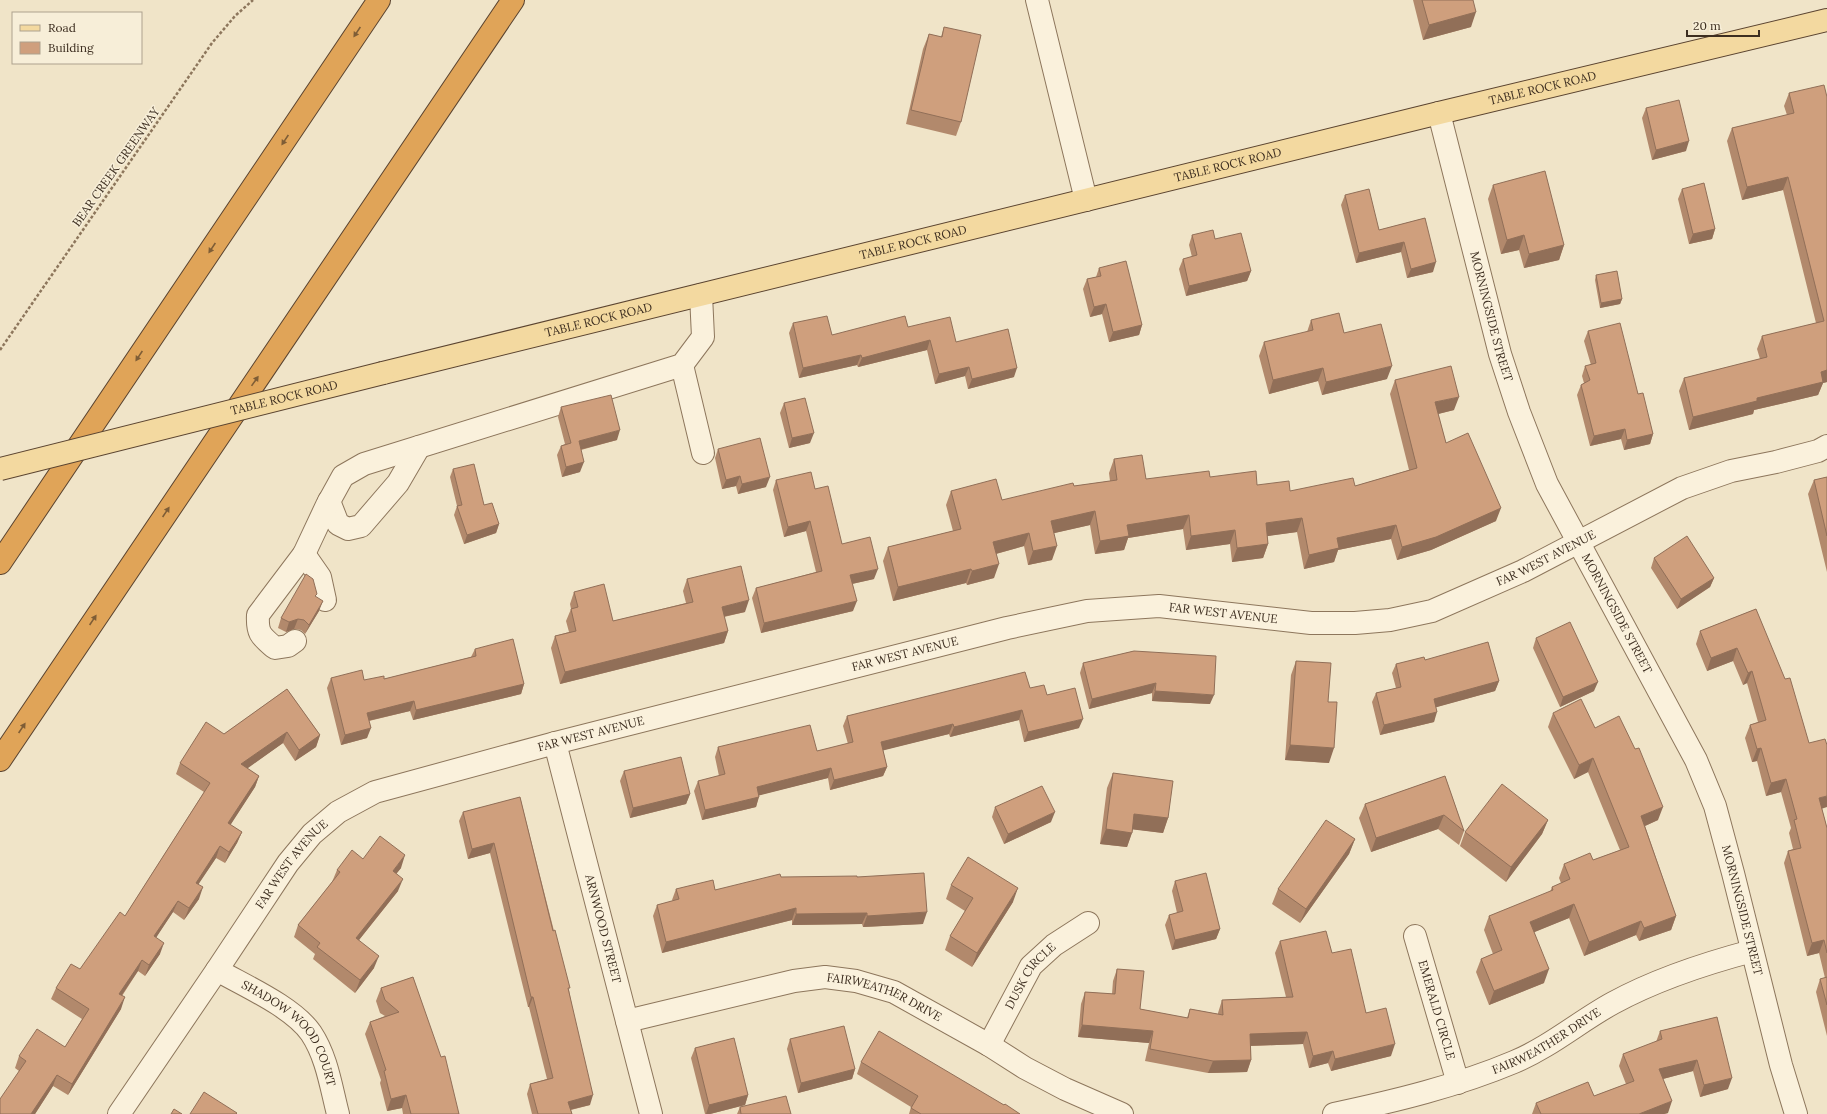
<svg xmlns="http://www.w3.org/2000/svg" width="1827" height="1114" font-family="Lora,serif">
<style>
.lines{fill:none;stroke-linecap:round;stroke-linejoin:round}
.minor-casing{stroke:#8d765c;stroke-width:24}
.major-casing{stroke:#5b4430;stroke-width:24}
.highway-casing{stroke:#5b4430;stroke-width:24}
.path{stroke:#8d765c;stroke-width:2.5;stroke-dasharray:3 2;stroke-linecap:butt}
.minor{stroke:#faf1dc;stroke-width:22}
.major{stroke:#f3d9a0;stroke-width:22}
.highway{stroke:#e0a458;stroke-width:22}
.major-bridge-casing{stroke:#5b4430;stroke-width:24;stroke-linecap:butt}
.major-bridge{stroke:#f3d9a0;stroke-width:22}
.wall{fill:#b2896c}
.shaded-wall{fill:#916f58}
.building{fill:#cf9f7d;stroke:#916f58}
.oneway{fill:#7e5d36}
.labels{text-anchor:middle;stroke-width:3;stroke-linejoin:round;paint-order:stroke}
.street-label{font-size:12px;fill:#3d2e20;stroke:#f7eed8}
</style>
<rect width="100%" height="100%" fill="#f0e4c8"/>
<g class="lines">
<g class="minor-casing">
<g id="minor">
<path d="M1037 0 1086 200"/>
<path id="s1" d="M1439 113 1500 354 1519 412 1547 484 1696 760 1715 806 1733 873 1781 1065 1796 1114"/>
<path d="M682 365 703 453"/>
<path d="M329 501 338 524 348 529 361 526 398 483 419 447"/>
<path d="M304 554 320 577 325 600"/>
<path d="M295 641 288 646 275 648C261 636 257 634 258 615L304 554 327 505 343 476 364 464 682 365 703 337 701 295"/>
<path id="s2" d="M555 743 651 1114"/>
<path id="s3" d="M1415 936 1458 1083"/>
<path id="s4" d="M217 970C245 986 293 1007 311 1033 327 1057 331 1087 338 1114"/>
<path id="s5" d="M627 1021 794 981 825 977 856 981 894 992 989 1045 1025 1068 1065 1089 1122 1114"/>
<path id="s6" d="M989 1045 1031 966 1054 945 1088 923"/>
<path id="s7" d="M119 1114 217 970 288 863 312 834 338 812 375 792 555 743 1007 628 1087 611 1159 606 1311 623H1355L1390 620 1432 611 1523 571 1682 488 1731 471 1776 462 1818 451 1827 446"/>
<path id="s8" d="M1334 1114C1395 1101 1457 1086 1514 1062 1550 1047 1580 1021 1613 1003 1657 979 1703 964 1752 951"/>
</g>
</g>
<g class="major-casing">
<g id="major">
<path id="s9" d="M383 373 1439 113 1827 20"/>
</g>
</g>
<g class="highway-casing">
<path id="highway" d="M0 563 379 0
M0 760C169 506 341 253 513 0"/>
</g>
<path class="path" d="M0 350 212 43 235 16 253 0"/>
<use href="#minor" class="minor"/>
<use href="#major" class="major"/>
<use href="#highway" class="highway"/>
<g class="major-bridge-casing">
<g id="major-bridge">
<path id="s10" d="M0 469 383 373"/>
</g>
</g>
<use href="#major-bridge" class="major-bridge"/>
</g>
<path class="wall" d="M1413 0H1473L1471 27 1423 40Z
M944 27 961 122 956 136 906 124 923 49 929 34 941 37Z
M1789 93 1827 97V382L1823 383 1818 395 1754 410 1753 414 1689 430 1679 391 1684 378 1760 359 1757 349 1762 336 1816 323 1783 190 1742 200 1727 141 1732 128 1787 115 1784 106Z
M1646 108 1686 151 1652 160 1642 118Z
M1493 185 1564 245 1559 260 1524 268 1519 250 1501 254 1488 199Z
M1682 189 1715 229 1712 239 1689 244 1678 199Z
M1345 195 1379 230 1425 218 1433 272 1407 278 1401 252 1356 263 1341 205Z
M1192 235 1215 239 1251 271 1247 281 1186 296 1179 269 1183 259 1192 257 1189 245Z
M1099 268 1142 325 1139 335 1109 342 1102 314 1090 317 1083 289 1087 279 1096 277Z
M1596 275 1622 299 1620 304 1600 308 1595 280Z
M1311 320 1344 333 1387 379 1322 395 1318 381 1269 394 1259 356 1264 342 1307 332Z
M793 323 832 335 908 327 956 342 1014 377 968 389 965 376 935 384 927 350 858 367 857 365 799 378 789 333Z
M1588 331 1638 394 1653 434 1650 444 1624 450 1621 439 1590 446 1577 395 1581 385 1584 383 1582 376 1585 366 1591 365 1584 341Z
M1395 380 1454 410 1438 414 1446 443 1496 521 1431 550 1397 560 1391 539 1338 550 1334 562 1304 569 1297 532 1267 536 1268 544 1263 558 1232 562 1230 544 1186 550 1183 529 1128 538 1124 550 1095 554 1090 525 1054 533 1052 560 1028 565 1024 546 996 554 994 578 967 585 966 583 893 601 883 561 888 547 953 531 946 505 951 491 1002 500 1074 486 1110 481 1109 473 1114 459 1146 479 1210 477 1257 485 1290 491 1355 486 1409 470 1390 394Z
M784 403 810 443 789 448 780 413Z
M561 407 617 440 581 450 580 472 562 477 557 455 561 446 565 444 558 417Z
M718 449 766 487 738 494 736 486 722 489 715 458Z
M453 469 484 505 499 524 496 533 464 544 454 515 457 506 450 477Z
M1827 477V572L1808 494 1814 480Z
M776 480 815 489 842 544 874 579 852 584 853 611 761 633 752 598 756 588 816 572 806 531 784 537 773 490Z
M1654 558 1714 578 1710 587 1677 609 1651 568Z
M687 579 745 612 724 617 728 631 724 643 560 684 551 648 555 636 569 632 566 621 571 609 570 604 574 592 613 621 686 603 683 591Z
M316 597 319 611 305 634 301 630 294 629 286 632 278 628 281 618Z
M1756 609 1822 809 1827 828V1036L1816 992 1820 979 1825 978 1819 953 1807 956 1784 863 1788 851 1793 849 1789 833 1791 828 1781 792 1766 796 1757 761 1752 762 1745 738 1750 725 1758 722 1747 683 1743 685 1733 661 1707 671 1696 644 1700 631Z
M1536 638 1594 691 1560 707 1533 648Z
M475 649 524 684 521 694 413 720 410 711 369 721 367 738 341 745 327 688 331 678 364 680 384 679 471 657Z
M1134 651 1210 704 1152 701V693L1089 709 1080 673 1083 663Z
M1425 660 1499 681 1495 691 1436 707 1434 722 1380 735 1372 702 1376 693 1396 688 1392 673 1396 664Z
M1296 661 1328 702 1329 763 1285 760 1291 675Z
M1030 688 1047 695 1079 728 1024 742 1019 720 950 737 949 734 883 750 887 767 883 776 830 790 828 778 759 795 756 807 702 820 694 791 698 781 719 776 715 757 718 747 817 751 848 744 843 726 847 716Z
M287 689 320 735 316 747 295 761 283 743 247 768 259 776 255 787 230 825 242 832 237 843 225 863 216 858 198 884 199 899 184 920 173 912 156 937 160 954 145 976 138 971 122 996 121 1009 68 1095 53 1086 35 1114H0L19 1071 15 1068 19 1056 65 1047 82 1019 51 999 56 988 80 969 125 916 204 792 176 774 180 763 224 734Z
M1553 713 1595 728 1658 820 1645 826 1676 916 1671 930 1639 941 1636 935 1584 956 1569 918 1534 932 1544 983 1489 1005 1476 972 1481 959 1493 954 1484 930 1489 916 1550 892 1552 887 1561 883 1559 878 1564 864 1593 860 1620 850 1588 772 1574 779 1548 727Z
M624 771 690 794 686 804 630 818 620 781Z
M1113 773 1168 818 1163 833 1133 829 1127 847 1100 844 1107 788Z
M1445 776 1464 831 1459 845 1438 829 1371 852 1359 818 1365 804Z
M520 797 569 990 590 1105 571 1110 572 1114H532L527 1094 530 1084 547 1079 529 1007H528L490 853 468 859 459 821 463 812Z
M995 807 1051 822 1004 844 992 817Z
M1548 820 1542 834 1506 882 1460 846 1465 832Z
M1355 839 1349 854 1300 923 1272 904 1278 889Z
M363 859 401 868 396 874 398 891 359 940 374 968 355 993 313 959 315 954 294 937 298 925 332 882 337 870Z
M781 877H857L923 924 863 927 862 924 792 925V920L662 953 653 916 657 905 673 901 672 900 676 889 715 890Z
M1175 881 1220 929 1216 939 1172 950 1165 925 1169 915 1177 913 1172 891Z
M951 885 1013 902 972 967 945 950 950 936 965 911 946 899Z
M1280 941 1332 953 1391 1056 1331 1071 1328 1063 1309 1068 1303 1044 1251 1046V1060L1247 1072 1208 1073 1145 1061 1149 1043 1078 1037 1081 1004 1085 992 1112 994 1113 981 1117 969 1140 1009 1187 1018 1190 1009 1218 1014V1013L1222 1000 1286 997 1275 953Z
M413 977 459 1114H403L402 1108 387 1111 380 1083 381 1080 365 1034 370 1022 385 1016 380 1013 376 1001 381 988Z
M1717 1017 1728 1089 1700 1097 1693 1071 1663 1079 1668 1113 1664 1114H1532L1536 1103 1594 1096 1626 1084 1619 1066 1623 1054 1656 1042 1660 1031Z
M790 1039 855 1069 852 1079 798 1093 787 1049Z
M695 1048 748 1095 745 1105 710 1114H705L691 1058Z
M861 1062 1004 1105 1020 1114H909L911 1107 857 1074Z
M740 1107 791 1114H737Z"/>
<path class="shaded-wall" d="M1476 12 1471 27 1423 40 1429 25Z
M1689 141 1686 151 1652 160 1656 150Z
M1788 177 1783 190 1742 200 1747 187Z
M1715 229 1712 239 1689 244 1693 234Z
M1524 235 1519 250 1501 254 1507 240Z
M1404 242 1401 252 1356 263 1359 253Z
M1564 245 1559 260 1524 268 1529 254Z
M1436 262 1433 272 1407 278 1411 269Z
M1251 271 1247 281 1186 296 1189 286Z
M1622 299 1620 304 1600 308 1601 303Z
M1106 304 1102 314 1090 317 1094 307Z
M1142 325 1139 335 1109 342 1113 332Z
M930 340 927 350 858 367 862 358Z
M861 355 857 365 799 378 803 368Z
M1392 366 1387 379 1322 395 1326 382Z
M969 367 965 376 935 384 939 374Z
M1017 368 1014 377 968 389 972 379Z
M1323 368 1318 381 1269 394 1273 380Z
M1827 370V382L1823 383 1818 395 1754 410 1753 414 1689 430 1693 417 1757 398 1821 372Z
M1459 397 1454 410 1430 416 1435 402Z
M1625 429 1621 439 1590 446 1594 436Z
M620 430 617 440 575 451 579 441Z
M814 433 810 443 789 448 792 438Z
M1653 434 1650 444 1624 450 1627 440Z
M584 462 580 472 562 477 566 467Z
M740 476 736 486 722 489 726 480Z
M770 477 766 487 738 494 742 484Z
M1501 508 1496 521 1431 550 1397 560 1402 547Z
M1095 511 1090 525 1046 535 1051 521Z
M1189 515 1183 529 1128 538 1124 550 1095 554 1100 541 1127 525Z
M1302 518 1297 532 1261 537 1266 523Z
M810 521 806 531 784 537 788 527Z
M499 524 496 533 464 544 467 535Z
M1396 525 1391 539 1338 550 1334 562 1304 569 1309 555 1337 538Z
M1235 530 1230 544 1186 550 1191 536Z
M1029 533 1024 546 988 556 993 542Z
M1268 544 1263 558 1232 562 1237 548Z
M1057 546 1052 560 1028 565 1033 551Z
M999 564 994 578 967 585 972 571Z
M878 569 874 579 847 585 850 575Z
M971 569 966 583 893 601 898 587Z
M1714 578 1710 587 1677 609 1681 599Z
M749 600 745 612 717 618 722 607Z
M323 601 319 611 305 634 309 625Z
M857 601 853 611 761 633 764 623Z
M298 619 294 629 286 632 289 622Z
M728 631 724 643 560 684 565 672Z
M1737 648 1733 661 1707 671 1711 658Z
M1752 671 1747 683 1743 685 1748 673Z
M1499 681 1495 691 1430 709 1434 699Z
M1598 682 1594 691 1560 707 1563 697Z
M1156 683 1152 693 1089 709 1092 699Z
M524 684 521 694 413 720 416 710Z
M1155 691 1214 695 1210 704 1152 701Z
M414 701 410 711 363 722 367 713Z
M1022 710 1019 720 950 737 954 727Z
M1437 712 1434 722 1380 735 1384 725Z
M1083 719 1079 728 1024 742 1028 732Z
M953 724 949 734 877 752 881 742Z
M371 728 367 738 341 745 345 735Z
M287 732 283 743 237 776 241 764Z
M320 735 316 747 295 761 299 750Z
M1290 745 1334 748 1329 763 1285 760Z
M1761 748 1757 761 1752 762 1757 749Z
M1593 758 1588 772 1574 779 1579 765Z
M887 767 883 776 830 790 834 780Z
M831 768 828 778 753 797 757 787Z
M259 776 255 787 224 835 228 823Z
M1786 779 1781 792 1766 796 1771 783Z
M690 794 686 804 630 818 633 808Z
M1827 796V807L1815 811 1819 798Z
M759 797 756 807 702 820 705 810Z
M1663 807 1658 820 1636 830 1641 816Z
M1055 812 1051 822 1004 844 1008 834Z
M1134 814 1168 818 1163 833 1129 829Z
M1444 815 1438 829 1371 852 1376 838Z
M1548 820 1542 834 1506 882 1511 867Z
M1106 829 1132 833 1127 847 1100 844Z
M242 832 237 843 225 863 229 852Z
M1355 839 1349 854 1300 923 1306 909Z
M494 843 490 853 468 859 472 849Z
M220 846 216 858 192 894 196 883Z
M405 855 401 868 388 884 393 871Z
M403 879 398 891 351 950 356 938Z
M203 887 199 899 184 920 189 908Z
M1018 888 1013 902 972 967 977 953Z
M178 901 173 912 150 947 154 936Z
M1574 904 1569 918 1525 936 1530 922Z
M796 908 792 920 662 953 666 942Z
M927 912 923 924 863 927 867 916Z
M867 913 862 924 792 925 796 914Z
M1676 916 1671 930 1639 941 1644 928Z
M1641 921 1636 935 1584 956 1589 942Z
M1220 929 1216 939 1172 950 1175 940Z
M1824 940 1819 953 1807 956 1812 943Z
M164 943 160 954 145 976 149 965Z
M379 956 374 968 355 993 360 980Z
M142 960 138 971 115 1005 119 994Z
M1549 969 1544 983 1489 1005 1494 991Z
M125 997 121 1009 68 1095 72 1084Z
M531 997H533L529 1007H528Z
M1082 1025 1153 1031 1149 1043 1078 1037Z
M1307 1032 1303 1044 1246 1046 1250 1034Z
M1395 1044 1391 1056 1331 1071 1335 1059Z
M1333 1051 1328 1063 1309 1068 1313 1056Z
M1251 1060 1247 1072 1208 1073 1213 1061Z
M1697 1060 1693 1071 1655 1081 1659 1069Z
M855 1069 852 1079 798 1093 801 1083Z
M57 1075 53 1086 35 1114H31Z
M1732 1078 1728 1089 1700 1097 1704 1085Z
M406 1095 402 1108 387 1111 391 1099Z
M593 1095 590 1105 565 1111 568 1102Z
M748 1095 745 1105 710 1114H706L709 1105Z
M1672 1101 1668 1113 1664 1114H1639Z"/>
<path class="building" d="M1422 0H1473L1476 12 1429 25Z
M944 27 981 35 961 122 911 110 929 34 942 37Z
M1824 85 1827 97V370L1821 372 1823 382 1757 398V401L1693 417 1684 378 1767 357 1762 336 1824 321 1788 177 1747 187 1732 128 1794 113 1789 93Z
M1679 100 1689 141 1656 150 1646 108Z
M1545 171 1564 245 1529 254 1524 235 1507 240 1493 185Z
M1704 183 1715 229 1693 234 1682 189Z
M1369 189 1379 230 1425 218 1436 262 1411 269 1404 242 1359 253 1345 195Z
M1213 230 1215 239 1241 233 1251 271 1189 286 1183 259 1197 255 1192 235Z
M1126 261 1142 325 1113 332 1106 304 1094 307 1087 279 1101 276 1099 268Z
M1617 271 1622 299 1601 303 1596 275Z
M1339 313 1344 333 1381 324 1392 366 1326 382 1323 368 1273 380 1264 342 1313 330 1311 320Z
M827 316 832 335 905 316 908 327 950 317 956 342 1008 329 1017 368 972 379 969 367 939 374 930 340 862 358 861 355 803 368 793 323Z
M1620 323 1638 394 1643 393 1653 434 1627 440 1625 429 1594 436 1581 385 1590 380 1585 366 1596 363 1588 331Z
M1451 366 1459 397 1435 402 1446 443 1468 433 1501 508 1436 537 1402 547 1396 525 1337 538 1339 548 1309 555 1302 518 1266 523 1268 544 1237 548 1235 530 1191 536 1189 515 1127 525 1129 536 1100 541 1095 511 1051 521 1057 546 1033 551 1029 533 993 542 999 564 972 571 971 569 898 587 888 547 961 529 951 491 996 479 1002 500 1073 483 1074 486 1117 480 1114 459 1142 455 1146 479 1209 471 1210 477 1256 471 1257 485 1289 481 1290 491 1353 478 1355 486 1417 468 1395 380Z
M611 395 620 430 579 441 584 462 566 467 561 446 571 443 561 407Z
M805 398 814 433 792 438 784 403Z
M760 438 770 477 742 484 740 476 726 480 718 449Z
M474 464 484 505 492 503 499 524 467 535 457 506 462 505 453 469Z
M811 472 815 489 828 486 842 544 870 537 878 569 850 575 857 601 764 623 756 588 822 571 810 521 788 527 776 480Z
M1827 477V536L1814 480Z
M1687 536 1714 578 1681 599 1654 558Z
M741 566 749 600 722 607 728 631 565 672 555 636 576 631 571 609 578 607 574 592 604 584 613 621 693 602 687 579Z
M306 574 313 579 317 594 315 596 323 601 309 625 304 620 298 619 289 622 281 618Z
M1756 609 1785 679 1790 678 1809 743 1825 739 1827 745V796L1819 798 1827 828V953L1824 940 1812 943 1788 851 1801 848 1794 820 1797 819 1786 779 1771 783 1761 748 1757 749 1750 725 1766 720 1752 671 1748 673 1737 648 1711 658 1700 631Z
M1570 622 1598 682 1563 697 1536 638Z
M513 639 524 684 416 710 414 701 367 713 371 728 345 735 331 678 362 670 364 680 384 676V679L476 656 475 649Z
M1488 642 1499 681 1434 699 1437 712 1384 725 1376 693 1401 687 1396 664 1424 657 1425 660Z
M1134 651 1216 656 1214 695 1155 691 1156 683 1092 699 1083 663Z
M1296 661 1331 663 1328 702H1337L1334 748 1290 745Z
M1025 672 1030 688 1044 685 1047 695 1075 688 1083 719 1028 732 1022 710 954 727 953 724 881 742 887 767 834 780 831 768 757 787 759 797 705 810 698 781 725 774 718 747 810 725 817 751 853 742 847 716Z
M287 689 320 735 299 750 287 732 241 764 259 776 228 823 242 832 229 852 220 846 196 883 203 887 189 908 178 901 154 936 164 943 149 965 142 960 119 994 125 997 72 1084 57 1075 31 1114H0V1099L26 1061 19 1056 37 1029 65 1047 89 1009 56 988 71 964 80 969 120 912 125 916 210 783 180 763 206 722 224 734Z
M1581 699 1595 728 1619 716 1635 749 1639 748 1663 807 1641 816 1676 916 1644 928 1641 921 1589 942 1574 904 1530 922 1549 969 1494 991 1481 959 1502 950 1489 916 1553 890 1552 887 1570 879 1564 864 1590 853 1593 860 1629 847 1593 758 1579 765 1553 713Z
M681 757 690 794 633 808 624 771Z
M1113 773 1173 781 1168 818 1134 814 1132 833 1106 829Z
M1445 776 1464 831 1444 815 1376 838 1365 804Z
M1502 784 1548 820 1511 867 1465 832Z
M1042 786 1055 812 1008 834 995 807Z
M520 797 553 931 555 930 570 988H568L593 1095 568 1102 572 1114H538L530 1084 553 1078 533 997H531L494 843 472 849 463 812Z
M1326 820 1355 839 1306 909 1278 889Z
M380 836 405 855 393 871 403 879 356 938 379 956 360 980 317 947 320 943 298 925 340 872 337 870 352 850 363 859Z
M968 857 1018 888 977 953 950 936 973 898 951 885Z
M924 873 927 912 867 916V913L796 914V908L666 942 657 905 679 899 676 889 713 880 715 890 780 874 781 877 857 876V877Z
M1206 873 1220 929 1175 940 1169 915 1183 911 1175 881Z
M1326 931 1332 953 1351 949 1366 1013 1386 1008 1395 1044 1335 1059 1333 1051 1313 1056 1307 1032 1250 1034 1251 1060 1213 1061 1150 1049 1153 1031 1082 1025 1085 992 1115 994 1117 969 1144 971 1140 1009 1188 1018 1190 1009 1223 1015 1222 1000 1293 997 1280 941Z
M413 977 441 1057 445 1056 459 1114H411L406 1095 391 1099 384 1071 386 1070 370 1022 399 1012 385 1000 381 988Z
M1827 977V1005L1820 979Z
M1717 1017 1732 1078 1704 1085 1697 1060 1659 1069 1672 1101 1639 1114H1541L1536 1103 1588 1082 1594 1096 1634 1081 1623 1054 1662 1039 1660 1031Z
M844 1026 855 1069 801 1083 790 1039Z
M879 1031 1004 1105 1005 1104 1020 1114H921L911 1108 918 1096 861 1062Z
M734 1038 748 1095 709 1105 695 1048Z
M204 1092 237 1113 236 1114H190Z
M786 1096 791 1114H741L740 1107Z
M174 1109 182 1114H171Z"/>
<defs><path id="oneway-solid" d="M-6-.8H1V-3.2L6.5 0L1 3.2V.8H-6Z"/></defs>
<g class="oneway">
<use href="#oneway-solid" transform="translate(357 32) rotate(124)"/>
<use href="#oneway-solid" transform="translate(285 140) rotate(124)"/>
<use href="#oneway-solid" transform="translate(212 248) rotate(124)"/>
<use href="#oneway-solid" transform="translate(139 356) rotate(124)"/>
<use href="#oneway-solid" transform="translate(255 381) rotate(-55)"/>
<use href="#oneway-solid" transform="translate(166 512) rotate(-56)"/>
<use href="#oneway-solid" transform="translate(93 620) rotate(-56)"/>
<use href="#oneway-solid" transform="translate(22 728) rotate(-56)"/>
</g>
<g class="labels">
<g class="street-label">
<text dy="4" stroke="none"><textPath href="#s9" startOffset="1194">TABLE ROCK ROAD</textPath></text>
<text dy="4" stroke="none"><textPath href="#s9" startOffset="870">TABLE ROCK ROAD</textPath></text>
<text transform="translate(116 167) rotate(-55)" y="4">BEAR CREEK GREENWAY</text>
<text dy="4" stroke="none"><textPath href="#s9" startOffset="546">TABLE ROCK ROAD</textPath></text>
<text dy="4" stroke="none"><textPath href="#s1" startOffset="210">MORNINGSIDE STREET</textPath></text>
<text dy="4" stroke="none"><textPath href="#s9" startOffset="222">TABLE ROCK ROAD</textPath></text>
<text dy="4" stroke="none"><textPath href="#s10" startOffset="293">TABLE ROCK ROAD</textPath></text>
<text dy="4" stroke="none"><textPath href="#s7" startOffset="1624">FAR WEST AVENUE</textPath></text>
<text dy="4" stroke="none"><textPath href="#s7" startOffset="1288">FAR WEST AVENUE</textPath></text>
<text dy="4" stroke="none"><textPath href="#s1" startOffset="534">MORNINGSIDE STREET</textPath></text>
<text dy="4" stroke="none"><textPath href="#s7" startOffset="964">FAR WEST AVENUE</textPath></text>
<text dy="4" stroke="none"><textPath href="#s7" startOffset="640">FAR WEST AVENUE</textPath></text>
<text dy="4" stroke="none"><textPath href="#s7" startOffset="304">FAR WEST AVENUE</textPath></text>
<text dy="4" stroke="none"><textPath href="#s1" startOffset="858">MORNINGSIDE STREET</textPath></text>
<text dy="4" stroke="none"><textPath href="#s2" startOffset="192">ARNWOOD STREET</textPath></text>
<text dy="4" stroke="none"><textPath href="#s6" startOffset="81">DUSK CIRCLE</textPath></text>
<text dy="4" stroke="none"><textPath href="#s5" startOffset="266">FAIRWEATHER DRIVE</textPath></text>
<text dy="4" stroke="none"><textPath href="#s3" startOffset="77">EMERALD CIRCLE</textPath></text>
<text dy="4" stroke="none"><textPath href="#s4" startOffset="100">SHADOW WOOD COURT</textPath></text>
<text dy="4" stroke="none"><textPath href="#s8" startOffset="226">FAIRWEATHER DRIVE</textPath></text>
</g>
</g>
<rect x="12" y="12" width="130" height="52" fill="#f7eed8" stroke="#ada18e"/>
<rect x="20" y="25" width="20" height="6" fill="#f3d9a0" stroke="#ada18e"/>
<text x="48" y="32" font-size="12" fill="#3d2e20">Road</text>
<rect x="20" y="42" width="20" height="12" fill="#cf9f7d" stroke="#ada18e"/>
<text x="48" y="52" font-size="12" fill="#3d2e20">Building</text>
<path d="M1687 30v6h72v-6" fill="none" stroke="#3d2e20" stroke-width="2"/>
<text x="1693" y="30" font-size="12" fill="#3d2e20" stroke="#f7eed8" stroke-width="3" paint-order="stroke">20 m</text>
</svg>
